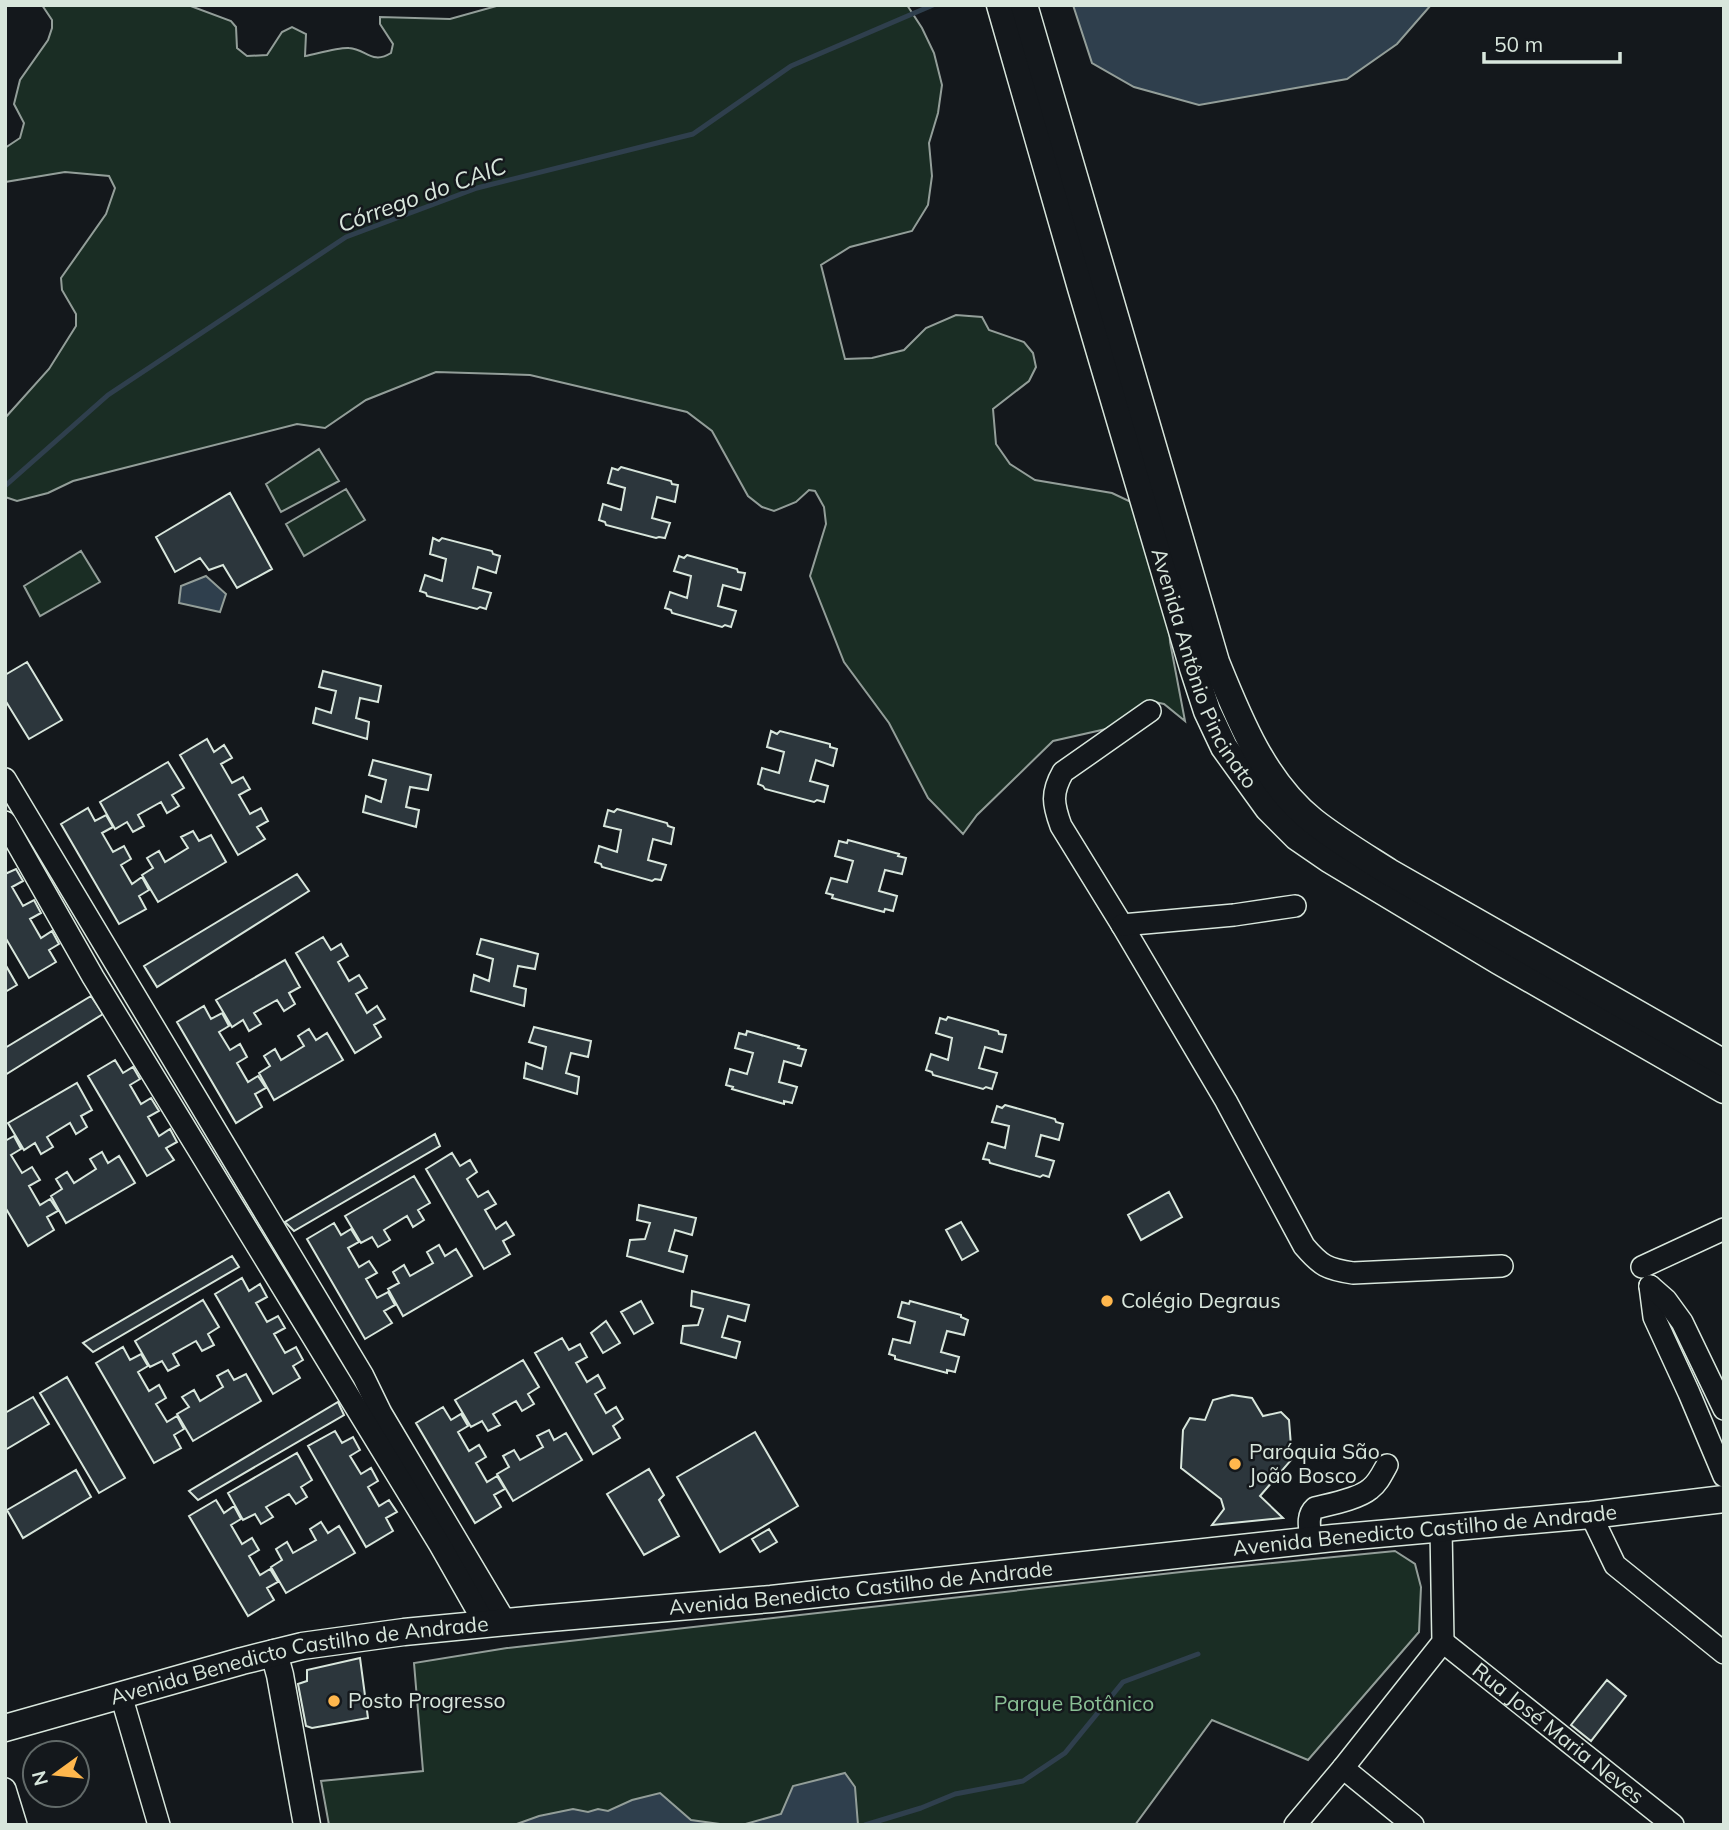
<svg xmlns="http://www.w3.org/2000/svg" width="1729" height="1830" font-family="Mulish,sans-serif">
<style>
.green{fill:#1a2d24;stroke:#939e99;stroke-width:2}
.water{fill:#2f3f4d;stroke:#939e99;stroke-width:2}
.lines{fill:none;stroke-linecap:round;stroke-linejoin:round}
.stream{stroke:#2f3f4d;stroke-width:5}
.building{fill:#2c363c;stroke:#d8e6dc;stroke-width:2}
.minor-casing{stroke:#d8e6dc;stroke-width:24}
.major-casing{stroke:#d8e6dc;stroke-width:29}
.minor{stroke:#14181c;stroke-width:21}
.major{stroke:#14181c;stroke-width:26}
.poi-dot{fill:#ffb74d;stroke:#14181c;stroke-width:2.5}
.labels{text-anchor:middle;stroke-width:5;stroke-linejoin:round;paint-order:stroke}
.street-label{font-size:21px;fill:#d8e6dc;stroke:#14181c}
.poi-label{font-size:21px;fill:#d8e6dc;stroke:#14181c;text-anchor:start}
.park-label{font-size:21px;fill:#8ac095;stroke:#14181c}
.water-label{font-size:23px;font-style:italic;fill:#d8e6dc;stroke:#14181c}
</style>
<rect width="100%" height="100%" fill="#14181c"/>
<path class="green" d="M42 5H188L231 21 236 27 237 48 247 56 267 55 282 32 292 27 306 34 305 56C316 54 339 47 349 48 366 49 372 65 391 53L393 44 380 24V17L450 19 500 5H907L922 28 934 53 942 85 938 113 929 143 932 176 928 205 912 231 850 247 821 265 845 359 872 358 904 350 926 328 956 315 982 317 989 330 1024 342 1033 353 1036 367 1029 381 993 409 996 444 1010 464 1035 480 1112 493 1146 509 1167 585 1170 642 1185 721 1164 704 1155 702 1106 729 1053 741 977 815 963 834 928 798 889 723 844 662 810 576 826 524 824 507 815 491 809 490 796 502 774 511 762 507 748 496 712 431 687 412 530 375 436 372 366 400 325 428 297 424 73 481 48 493 17 501 5 497V418L49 369 76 326V314L62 290 61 278 106 214 115 188 109 176 65 172 5 182V148L20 138 24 123 14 104 20 80 48 40 52 28V20Z
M319 449 339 481 281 512 266 484Z
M346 489 365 520 304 556 286 524Z
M81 551 100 582 40 616 24 586Z
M1395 1551 1415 1564 1421 1587 1419 1632 1308 1760 1212 1720 1135 1825H329L321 1781 423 1771 414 1663 507 1648 1190 1571Z"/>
<path class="water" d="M1073 5H1431L1397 44 1347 79 1199 105 1134 87 1092 63Z
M206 576 226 594 220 612 179 603 181 586Z
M845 1773 855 1787 858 1825H742L781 1814 793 1786Z
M660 1793 691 1820 727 1825H514L539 1816 573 1809 588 1812 598 1809 608 1811 632 1800Z"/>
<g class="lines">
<path class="stream" d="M5 486 108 395 346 237 477 188 693 134 791 66 933 5
M865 1825 921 1808 955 1794 1023 1781 1065 1753 1123 1682 1198 1654"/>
</g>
<path class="building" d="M621 467 671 481 672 484 678 485 675 502 657 497 652 518 670 523 665 538 659 537 656 538 606 525 605 522 599 520 603 504 621 510 625 488 608 483 612 468 618 470Z
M230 493 272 569 237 588 223 565 209 570 200 558 175 572 156 537Z
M433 538 439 541 442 538 492 551 493 554 500 556 496 573 478 567 473 588 491 593 486 609 480 607 477 609 427 596 426 593 420 591 425 575 442 581 446 559 430 554Z
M687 555 737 569 738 572 745 573 741 590 723 585 718 606 736 611 731 627 725 625 722 627 672 613 671 610 665 608 670 592 687 598 691 576 674 571 679 556 684 558Z
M27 662 62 720 29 739 5 700V675Z
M323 671 381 686 378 702 360 698 356 718 369 722 367 739 313 723 316 708 331 713 336 691 319 687Z
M771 731 777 734 780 731 830 744V747L837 749 833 766 816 760 810 781 828 786 824 802 817 800 814 802 765 789 763 786 758 784 762 768 779 773 784 752 767 747Z
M207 739 214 752 224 745 232 758 221 764 232 783 243 777 250 789 239 795 250 814 261 808 268 821 257 827 265 839 238 855 180 755Z
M373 760 431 775 428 790 410 787 406 807 419 810 416 827 363 812 366 796 381 802 386 780 369 775Z
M168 762 184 788 172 795 179 806 167 813 161 802 138 815 144 826 133 832 127 822 115 829 100 802Z
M88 808 95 821 106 815 113 827 102 833 113 852 124 846 131 859 121 865 132 884 142 877 149 890 139 896 146 909 119 924 61 824Z
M617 809 667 823 668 826 674 828 671 844 653 839 648 860 666 865 661 880 655 879 652 881 602 867 601 864 595 862 599 846 617 852 621 830 604 826 608 810 614 812Z
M193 831 199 841 211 835 226 862 158 902 142 875 153 868 147 858 159 851 165 862 188 848 181 837Z
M848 840 899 854 898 856 906 858 902 874 885 870 879 891 897 896 893 911 885 909 884 912 832 898 833 895 826 893 831 878 847 882 853 861 835 856 839 841 847 843Z
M16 869 23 881 12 887 23 906 34 900 41 913 30 919 41 938 52 931 59 944 49 950 56 962 29 978 5 937V874Z
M297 874 309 891 157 987 144 966Z
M323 937 331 950 341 944 348 956 338 962 349 981 359 975 367 988 356 994 367 1013 377 1006 385 1019 374 1025 381 1037 355 1053 296 953Z
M481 939 538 954 535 969 518 966 514 986 526 989 524 1006 471 991 474 975 489 981 493 959 477 954Z
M285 960 300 987 289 993 295 1004 284 1011 277 1000 254 1013 261 1024 249 1031 243 1020 232 1027 216 1000Z
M5 964 17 985 5 992Z
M91 996 103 1014 5 1075V1048Z
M204 1006 211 1019 222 1013 229 1026 219 1032 230 1050 240 1044 247 1057 237 1063 248 1082 258 1076 266 1088 255 1094 262 1107 236 1123 177 1022Z
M948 1017 998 1031 999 1034 1006 1035 1002 1052 985 1047 979 1068 997 1073 992 1089 986 1087 983 1089 933 1075 932 1072 926 1070 931 1054 948 1060 952 1038 936 1033 940 1018 946 1020Z
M534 1027 591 1041 588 1057 571 1053 566 1073 579 1077 577 1094 524 1078 526 1063 542 1069 546 1047 529 1042Z
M309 1029 316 1040 327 1033 343 1060 274 1100 259 1073 270 1066 264 1056 275 1049 281 1060 304 1046 298 1036Z
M747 1031 799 1046 798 1048 806 1050 801 1066 784 1061 779 1082 797 1087 792 1103 784 1101V1104L732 1089 733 1087 726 1085 730 1069 747 1074 753 1053 735 1048 739 1033 746 1035Z
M115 1060 123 1073 133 1067 140 1079 130 1085 141 1104 151 1098 159 1111 148 1117 159 1136 170 1129 177 1142 166 1148 174 1160 147 1176 88 1076Z
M77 1083 92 1110 81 1116 87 1127 76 1134 70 1123 47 1137 53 1147 41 1154 35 1143 24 1150 8 1123Z
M1005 1105 1055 1119 1056 1122 1063 1124 1059 1140 1041 1135 1036 1156 1054 1161 1049 1177 1043 1175 1040 1177 990 1163 989 1160 983 1159 988 1143 1005 1148 1009 1126 992 1122 997 1106 1002 1108Z
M435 1134 440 1146 294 1231 285 1222Z
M14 1136 21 1149 11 1155 22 1173 32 1167 40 1180 29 1186 40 1205 50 1199 58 1211 47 1217 54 1230 28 1246 5 1207V1141Z
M102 1152 108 1163 119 1156 135 1183 66 1223 51 1196 62 1189 56 1179 67 1172 74 1183 96 1169 90 1159Z
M452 1153 460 1166 470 1160 477 1172 467 1179 478 1197 488 1191 496 1204 485 1210 496 1229 506 1222 514 1235 503 1241 510 1254 484 1269 426 1169Z
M414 1176 430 1203 418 1210 424 1220 413 1227 407 1216 384 1230 390 1240 378 1247 372 1237 361 1243 345 1216Z
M1169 1192 1182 1217 1141 1240 1128 1215Z
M639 1205 696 1218 692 1235 675 1230 669 1251 687 1256 683 1272 627 1256 630 1240 645 1239 650 1223 637 1220Z
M961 1222 978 1251 962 1260 946 1230Z
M334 1223 341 1235 351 1229 359 1242 348 1248 359 1267 369 1261 377 1273 366 1279 377 1298 388 1292 395 1305 384 1311 392 1323 365 1339 307 1239Z
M439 1245 445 1256 456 1249 472 1276 403 1316 388 1289 399 1283 393 1272 404 1265 410 1276 433 1263 427 1252Z
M232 1256 239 1267 93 1352 83 1343Z
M242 1278 249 1291 260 1284 267 1297 256 1303 267 1322 278 1316 285 1328 274 1334 285 1353 296 1347 303 1360 293 1366 300 1378 273 1394 215 1294Z
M692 1291 749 1305 745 1321 728 1316 722 1337 740 1342 736 1358 681 1343 683 1326 698 1325 703 1309 691 1306Z
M203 1300 219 1327 208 1334 214 1345 202 1351 196 1341 173 1354 179 1365 168 1371 162 1361 150 1367 135 1341Z
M641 1301 653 1323 634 1334 621 1312Z
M910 1301 961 1315V1317L968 1320 964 1335 947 1331 941 1352 959 1357 955 1372 947 1370V1373L895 1359V1356L889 1354 893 1339 910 1343 915 1322 898 1317 902 1302 909 1304Z
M606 1321 620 1343 603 1353 591 1333Z
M562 1338 569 1350 580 1344 587 1357 576 1363 587 1382 598 1375 605 1388 595 1394 606 1413 616 1407 623 1419 613 1426 620 1438 593 1454 535 1353Z
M123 1347 130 1360 141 1354 148 1366 138 1372 149 1391 159 1385 166 1398 156 1404 167 1422 177 1416 184 1429 174 1435 181 1448 154 1463 96 1363Z
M523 1360 539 1387 528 1394 534 1404 522 1411 516 1401 493 1414 500 1425 488 1431 482 1421 471 1427 455 1400Z
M228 1370 234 1380 246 1374 261 1401 193 1441 177 1414 189 1407 182 1397 194 1390 200 1401 223 1387 217 1376Z
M67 1377 125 1478 99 1493 40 1393Z
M1232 1395 1252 1398 1263 1416 1281 1412 1289 1420 1292 1459 1260 1496 1283 1518 1212 1525 1224 1509 1221 1499 1181 1468 1183 1430 1190 1418 1205 1420 1213 1400Z
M33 1397 49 1424 5 1450V1413Z
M338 1402 344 1415 198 1500 189 1491Z
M443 1407 451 1420 461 1414 468 1426 458 1432 469 1451 479 1445 486 1457 476 1463 487 1482 497 1476 505 1489 494 1495 501 1507 475 1523 416 1423Z
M549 1430 554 1440 566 1433 582 1460 513 1501 497 1474 509 1467 503 1456 514 1450 520 1460 543 1447 537 1436Z
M335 1431 342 1443 353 1437 360 1450 350 1456 361 1474 371 1468 378 1481 368 1487 379 1506 389 1500 397 1512 386 1518 393 1531 366 1547 308 1446Z
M755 1432 798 1506 720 1552 677 1477Z
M297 1453 312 1480 301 1487 307 1497 296 1504 289 1494 266 1507 273 1517 261 1524 255 1514 243 1520 228 1493Z
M649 1469 664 1495 659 1500 679 1536 644 1555 607 1494Z
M76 1470 91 1497 23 1538 7 1510Z
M216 1500 224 1513 234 1506 241 1519 231 1525 242 1544 252 1538 259 1550 249 1556 260 1575 270 1569 278 1582 267 1588 274 1600 248 1616 189 1516Z
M321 1522 328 1533 339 1526 355 1553 286 1593 271 1567 282 1560 276 1549 287 1542 293 1553 316 1540 310 1529Z
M769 1529 777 1542 760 1552 752 1539Z
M360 1658 368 1718 312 1728 306 1726 298 1684 307 1681V1670Z
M1607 1680 1626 1696 1591 1741 1571 1725Z"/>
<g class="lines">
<g class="minor-casing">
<g id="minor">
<path d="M1150 711 1063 772C1051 793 1053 804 1061 826L1122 925 1226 1101 1304 1246C1321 1266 1327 1269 1353 1273L1502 1266"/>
<path d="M5 779 363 1376 381 1413 506 1623"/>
<path d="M5 822 93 977 440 1545 485 1624"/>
<path d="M1122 925 1234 915 1295 906"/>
<path d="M1642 1267 1724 1229"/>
<path d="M1650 1286 1654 1317 1689 1393 1724 1476"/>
<path d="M1650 1286 1666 1300 1682 1322 1724 1409"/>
<path d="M1591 1515 1615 1565 1724 1653"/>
<path d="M1311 1540C1310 1529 1306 1516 1315 1508 1331 1504 1358 1499 1370 1489 1378 1483 1382 1474 1387 1465"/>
<path id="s1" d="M1443 1642 1673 1825"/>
<path d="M121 1695 159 1825"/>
<path d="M1343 1768 1413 1825"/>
<path d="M5 1789 16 1825"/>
<path d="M1295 1825 1343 1768 1443 1642 1441 1528"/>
</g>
</g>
<g class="major-casing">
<g id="major">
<path id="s2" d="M1000 5 1081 288 1193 668 1207 711 1224 747 1268 808 1297 837 1329 859 1499 961 1724 1090"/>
<path d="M1024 5 1216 662C1239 719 1264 782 1313 821 1337 840 1364 856 1389 872L1724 1063"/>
<path d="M274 1653 280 1675 307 1825"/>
<path id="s3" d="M5 1728 242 1661 302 1646 404 1632 538 1619 771 1599 1333 1538 1591 1515 1724 1499"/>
</g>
</g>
<use href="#minor" class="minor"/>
<use href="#major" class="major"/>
</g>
<g class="poi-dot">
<circle cx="1107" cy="1301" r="7"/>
<circle cx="1235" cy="1464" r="7"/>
<circle cx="334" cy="1701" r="7"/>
</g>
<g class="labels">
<g class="street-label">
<text dy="7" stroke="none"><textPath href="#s2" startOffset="695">Avenida Antônio Pincinato</textPath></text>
<text dy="7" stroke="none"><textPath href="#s3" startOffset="1437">Avenida Benedicto Castilho de Andrade</textPath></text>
<text dy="7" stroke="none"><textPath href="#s3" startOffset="870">Avenida Benedicto Castilho de Andrade</textPath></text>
<text dy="7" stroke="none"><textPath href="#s3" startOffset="303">Avenida Benedicto Castilho de Andrade</textPath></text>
<text dy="7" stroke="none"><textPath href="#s1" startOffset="147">Rua José Maria Neves</textPath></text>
</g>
<g class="poi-label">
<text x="1121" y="1308">Colégio Degraus</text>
<text x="1249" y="1459">Paróquia São<tspan x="1249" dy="24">João Bosco</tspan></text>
<text x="348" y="1708">Posto Progresso</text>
</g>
<g class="park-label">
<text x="1074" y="1711">Parque Botânico</text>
</g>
<g class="water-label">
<text transform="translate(422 195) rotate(-20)" y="8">Córrego do CAIC</text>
</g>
</g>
<rect width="1729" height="1830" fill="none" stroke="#d8e6dc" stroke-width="14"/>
<g transform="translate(56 1774) rotate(255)"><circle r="33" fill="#14181c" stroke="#626a69" stroke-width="2"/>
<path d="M0-5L12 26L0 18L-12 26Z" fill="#ffb74d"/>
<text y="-10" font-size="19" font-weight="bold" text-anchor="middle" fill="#d8e6dc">N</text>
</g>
<path d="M1484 52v10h136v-10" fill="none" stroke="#d8e6dc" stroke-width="3.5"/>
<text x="1494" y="52" font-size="21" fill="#d8e6dc" stroke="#14181c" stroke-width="5" paint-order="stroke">50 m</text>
</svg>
